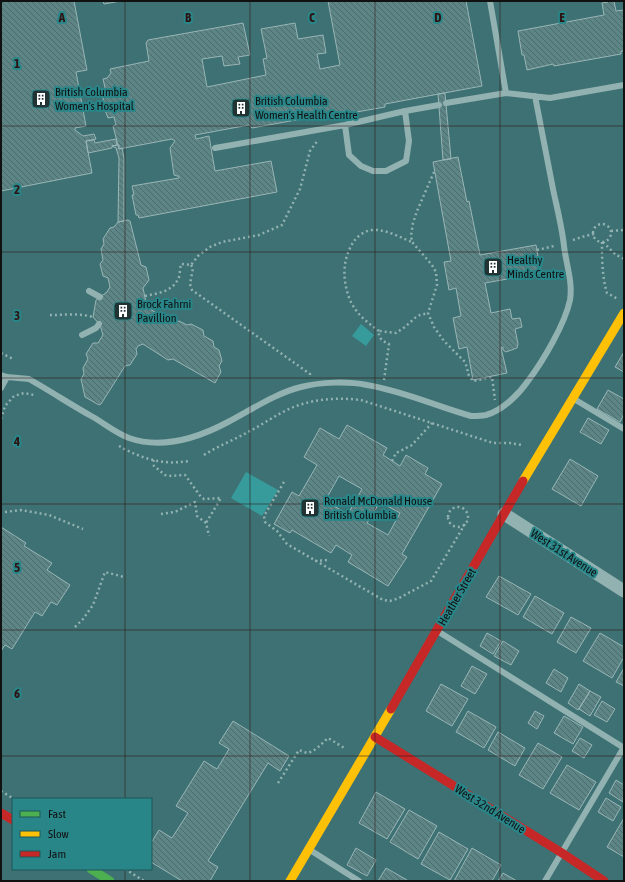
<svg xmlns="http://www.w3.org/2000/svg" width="625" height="882" font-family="'Asap Condensed',sans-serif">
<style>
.garden{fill:#379b9c}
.building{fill:url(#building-back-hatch);stroke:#99b5b6;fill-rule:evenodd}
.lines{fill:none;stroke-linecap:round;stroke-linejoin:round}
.path{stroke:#92b1b1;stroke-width:2.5;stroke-dasharray:2 3;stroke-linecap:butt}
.lane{stroke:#92b1b1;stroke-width:6}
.street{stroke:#92b1b1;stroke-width:13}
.fast{stroke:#4caf50;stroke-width:9}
.slow{stroke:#ffc107;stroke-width:9}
.jam{stroke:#c62828;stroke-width:9}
.grid{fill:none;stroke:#2f1414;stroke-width:1;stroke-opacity:0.55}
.labels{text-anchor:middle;stroke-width:4;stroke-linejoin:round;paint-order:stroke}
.poi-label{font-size:12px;fill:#111;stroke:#288689;text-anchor:start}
.street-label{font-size:12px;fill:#111;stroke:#288689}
.grid-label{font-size:13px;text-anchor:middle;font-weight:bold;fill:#2f1414;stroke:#288689;stroke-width:4;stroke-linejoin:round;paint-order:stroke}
</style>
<defs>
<pattern id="building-back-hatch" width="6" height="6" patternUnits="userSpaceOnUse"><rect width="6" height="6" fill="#5d8586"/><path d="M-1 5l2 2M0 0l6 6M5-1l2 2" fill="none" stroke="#4b6b6c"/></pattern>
</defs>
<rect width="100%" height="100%" fill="#3e7173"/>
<path class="garden" d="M361 324 374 335 366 346 352 336Z
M246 472 278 490 262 516 231 498Z"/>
<path class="building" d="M1 1H74L87 70 76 72 86 126 75 128V130L83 136 94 134 96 139 86 141 92 173 1 191Z
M103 1H121L104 4Z
M328 1H466L482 86 385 104V107L345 114V111L252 128 249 125 195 135 196 139 209 136 215 171 271 161 277 192 139 218 138 215H136L132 195H134L132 186 179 178V176H177L174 175 170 148 175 141 172 139 119 149 113 126 116 125 114 117 108 118 105 110 102 92H106L103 79 107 78 111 73 110 69 149 61 146 43 148 40 243 23 250 55 238 57 240 64 224 66 222 56 202 59 207 87 266 75 263 59 267 58 261 29 295 23 298 39 323 35 326 53 317 54 320 69 340 65Z
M608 1H614L616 11 624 10V51H621V54L554 66 553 64 527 70 524 55H522L518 31 604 15 602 3 608 2Z
M445 93 451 159 443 160 438 94Z
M116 139 117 145 112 146V148L88 153 86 141 94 140 95 143Z
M117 145H119V149L122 148 124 158V221L118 222 119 158 116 148 112 146Z
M458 157 467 202 469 201 480 255 536 245 541 273 485 283 491 313 510 309 512 319 520 318 522 327 515 329 518 344 517 348 506 352 503 350V347L501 348 507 373 473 380 467 347 459 349 453 318 461 316 456 288 449 290 444 262 451 261 433 162Z
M128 220 130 221 141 265 146 267 149 280 143 288 147 307 158 314 167 317 175 322 179 321 187 325 191 324 203 330 204 336 213 341 214 347 219 350 222 361 219 366 221 372 215 383 173 359 168 360 143 344 138 346 136 349 137 354 130 365 125 366 101 404 99 405 85 397 81 379 84 374 83 368 88 359 86 354 93 343H98L103 335 100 325 93 317 96 300 107 292 110 287 108 278 103 276 100 264 103 260 101 249 104 244 103 239 110 228 114 227 118 222Z
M624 352V372L615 367Z
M608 390 624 399V414L620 422 597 409Z
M588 418 609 430 601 444 580 432Z
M347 425 387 448 383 455 400 466 406 455 428 468 425 474 442 484 402 554 407 557 388 586 348 562 352 555 336 545 331 553 292 530 290 533 274 524 292 492 299 496 317 465 304 457 320 428 339 439ZM339 476 362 489 348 514 325 501ZM380 502 400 513 388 535 367 523Z
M570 459 598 476 581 506 552 489Z
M1 527 26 543 24 546 52 563 47 570 70 585 57 605 51 602 42 616 35 612 12 649 5 645 1 651Z
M499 576 531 594 518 615 486 597Z
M535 596 564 613 552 634 523 617Z
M571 617 591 628 576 653 557 642Z
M487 633 501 641 493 654 480 646Z
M600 633 624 647V657L612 678 583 661Z
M503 641 519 651 511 665 494 656Z
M472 666 487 674 475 694 461 686Z
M624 668V686L616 682Z
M554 669 568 678 561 692 546 683Z
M441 684 468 699 452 726 426 711Z
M579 684 590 691 578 710 568 703Z
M590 691 601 697 590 716 579 709Z
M602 701 615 709 607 722 594 715Z
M468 711 496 727 484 748 456 732Z
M535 711 544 716 537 729 528 723Z
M564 716 583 727 573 744 554 733Z
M233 721 289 756 280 771 268 763 208 861 218 867 210 881H182L151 862V843L159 830 172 838 188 813 176 806 204 761 217 769 229 749 219 743Z
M498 732 525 748 515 766 488 750Z
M580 738 592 745 584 758 572 751Z
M538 743 562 757 543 789 519 775Z
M567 765 596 782 579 810 550 793Z
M616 780 624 785 623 802 609 793Z
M376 792 405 809 387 839 359 823Z
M606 798 621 807 613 821 598 812Z
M409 810 437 826 418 859 390 842Z
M624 818V857L607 847Z
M439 832 468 849 450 880 421 864Z
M356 848 376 860 367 876 347 865Z
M472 848 501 865 492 881H454Z
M386 868 407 880 406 881H378Z
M503 873 517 881H498Z"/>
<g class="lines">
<path class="path" d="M434 172 417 211 413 223 411 236 412 242 432 265 436 272 437 285 428 313 434 327 444 341 464 361 467 367 468 374 473 381 492 377 495 400
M593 233a9 9 0 1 1 18 0a9 9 0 1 1-18 0Z
M611 231 624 230
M573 240 585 236 594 234
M602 242C602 258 602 277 607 293L618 299
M603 242 616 255 621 257 624 259
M537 250 554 246
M191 265 193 268 190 284 192 290 310 374V376
M145 296C158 293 173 292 179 277 180 273 180 268 181 264L191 265 198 256 210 247 222 242 259 235 282 225 300 189 310 151 318 140
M50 315C64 315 79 313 93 317
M379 331C367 322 356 314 350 300 342 280 342 259 354 241 358 236 364 231 372 230 386 229 399 237 412 242
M1 353 13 359
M384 380 389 344C382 341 378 338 379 331L396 333 405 327 416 317 420 315 428 313
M1 419 5 406 14 396 24 393 34 395
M119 446C133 454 150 461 166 462 174 463 181 462 189 461
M204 455C218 446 234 440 248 432 260 426 271 418 283 412 307 399 335 397 361 400L493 443H510L522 445
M154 460 153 462 154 466 165 475 169 476 185 475 201 497 204 499 221 498 206 523
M392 461 396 453 412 445 432 423
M284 482 264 516 265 522 277 531 287 544 383 600 390 601 399 598 431 581 465 524
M448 517a10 10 0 1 1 20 0a10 10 0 1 1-20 0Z
M5 512 21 510 49 515 83 529
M161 514 175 512 195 502 197 516 206 523 209 536
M315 561 328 560
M75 627 83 619 93 605 105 572 124 577
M278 783 299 750 307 753C316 751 321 744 328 738L346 749
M1 791 14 799
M125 869 144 881"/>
<path class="lane" d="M490 1 506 93 550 98 624 85
M446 103 506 93
M345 125 349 155 361 166 373 171H386L406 161 409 141 405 111
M215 148 345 125 405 111 439 105
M89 291 100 297
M82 335 96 328 99 324
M1 375 7 377 29 379 41 386C58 396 75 407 93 417 105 424 116 433 129 438 163 450 198 438 228 422 251 410 276 393 301 387 320 382 348 381 367 385 403 391 436 406 471 416 476 416 481 416 486 415 502 411 519 394 528 381 543 361 565 324 570 300 573 282 566 264 564 246 562 227 557 208 553 189 547 158 541 127 535 96
M1 388 7 377
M574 399 624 429
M439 632 624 748
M310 850 359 881
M545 881 624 747"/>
<path class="street" d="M504 514 624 591"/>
<path class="fast" d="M91 869 110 881"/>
<path class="slow" d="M523 481 624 313
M290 881 391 709"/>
<path class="jam" d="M391 709 523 481
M375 737 562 853 604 881
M1 813 13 820"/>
</g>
<path class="grid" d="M125 1V799M250 1V881M375 1V881M500 1V881M1 126H624M1 252H624M1 378H624M1 504H624M1 630H624M1 756H624M125 869V881"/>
<defs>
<g id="building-square" transform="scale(1)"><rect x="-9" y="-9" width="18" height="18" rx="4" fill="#213333" stroke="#288689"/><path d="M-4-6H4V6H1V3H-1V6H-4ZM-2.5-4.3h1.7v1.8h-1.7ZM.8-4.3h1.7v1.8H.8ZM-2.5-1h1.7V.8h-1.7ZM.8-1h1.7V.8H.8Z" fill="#fff"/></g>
</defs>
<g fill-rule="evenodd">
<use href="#building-square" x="41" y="99"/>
<use href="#building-square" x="241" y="108"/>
<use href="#building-square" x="493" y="267"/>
<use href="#building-square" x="123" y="311"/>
<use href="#building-square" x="310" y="508"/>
</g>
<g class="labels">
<g class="poi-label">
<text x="55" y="96">British Columbia<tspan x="55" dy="14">Women's Hospital</tspan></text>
<text x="255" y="105">British Columbia<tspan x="255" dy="14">Women's Health Centre</tspan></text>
<text x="507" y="264">Healthy<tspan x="507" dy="14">Minds Centre</tspan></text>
<text x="137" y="308">Brock Fahrni<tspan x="137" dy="14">Pavillion</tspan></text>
<text x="324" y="505">Ronald McDonald House<tspan x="324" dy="14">British Columbia</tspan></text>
</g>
<g class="street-label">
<text transform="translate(564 553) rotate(33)" y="4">West 31st Avenue</text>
<text transform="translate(457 597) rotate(-60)" y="4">Heather Street</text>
<text transform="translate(490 809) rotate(32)" y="4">West 32nd Avenue</text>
</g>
</g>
<g class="grid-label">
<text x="62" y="22">A</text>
<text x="188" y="22">B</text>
<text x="312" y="22">C</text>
<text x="438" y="22">D</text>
<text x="562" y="22">E</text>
<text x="17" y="68">1</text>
<text x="17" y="194">2</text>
<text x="17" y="320">3</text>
<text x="17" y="446">4</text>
<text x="17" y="572">5</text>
<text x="17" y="698">6</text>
</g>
<rect width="625" height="882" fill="none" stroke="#111111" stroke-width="4"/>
<rect x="12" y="798" width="140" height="72" fill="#288689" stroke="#1f5759"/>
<rect x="20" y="811" width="20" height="6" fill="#4caf50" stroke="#1f5759"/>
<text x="48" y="818" font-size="12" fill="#111111">Fast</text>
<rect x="20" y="831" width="20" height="6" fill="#ffc107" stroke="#1f5759"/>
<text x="48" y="838" font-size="12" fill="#111111">Slow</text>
<rect x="20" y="851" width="20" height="6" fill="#c62828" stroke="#1f5759"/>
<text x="48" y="858" font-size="12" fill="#111111">Jam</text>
</svg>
